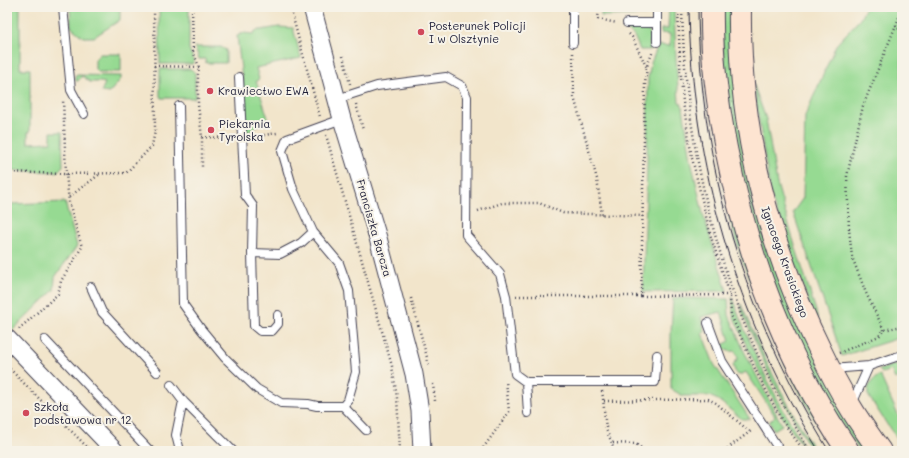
<svg xmlns="http://www.w3.org/2000/svg" width="909" height="458" font-family="Mali,sans-serif">
<style>
.green{fill:#96da92;stroke:#5c7e66}
.lines{fill:none;stroke-linecap:round;stroke-linejoin:round}
.lane-casing{stroke:#413f51;stroke-width:10}
.street-casing{stroke:#413f51;stroke-width:19}
.secondary-casing{stroke:#413f51;stroke-width:24}
.path{stroke:#413f51;stroke-width:2.5;stroke-dasharray:1 3;stroke-linecap:butt}
.lane{stroke:#fff;stroke-width:8}
.street{stroke:#fff;stroke-width:17}
.secondary{stroke:#fde4d1;stroke-width:22}
.tram{stroke:#22223b;stroke-width:1}
.poi-dot{fill:#d1495b;stroke:#f7f3e8;stroke-width:1.5}
.labels{text-anchor:middle;stroke-width:4;stroke-linejoin:round;paint-order:stroke}
.poi-label{font-size:11px;fill:#22223b;stroke:#f7f3e8;text-anchor:start}
.street-label{font-size:11px;fill:#22223b;stroke:#f7f3e8}
</style>
<rect width="100%" height="100%" fill="#f7f3e8"/>
<filter id="ink" filterUnits="userSpaceOnUse"><feTurbulence type="fractalNoise" baseFrequency=".025" numOctaves="2"/><feDisplacementMap in="SourceGraphic" scale="8" xChannelSelector="R" yChannelSelector="G"/><feConvolveMatrix kernelMatrix="1 2 1 2 8 2 1 2 1" color-interpolation-filters="sRGB"/></filter>
<filter id="wash" filterUnits="userSpaceOnUse"><feTurbulence type="fractalNoise" baseFrequency=".012" numOctaves="4" result="noise"/><feDisplacementMap in="SourceGraphic" scale="16" xChannelSelector="R" yChannelSelector="G"/><feGaussianBlur stdDeviation="0.9" result="paint"/><feColorMatrix in="noise" values="0 0 0 0 0 0 0 0 0 0 0 0 0 0 0 0 0 1.4 0 .05"/><feComposite in="paint" operator="in"/></filter>
<g filter="url(#wash)">
<rect width="100%" height="100%" fill="#f2e5cb"/>
<path class="green" d="M7 7H20V69H30V132H28V143L51 142V132H62L63 166 57 172 7 170V66H8L7 63Z
M70 7H120V20L94 37H83L71 27Z
M159 7H189V49L194 61 192 64H160Z
M601 7H646V15L601 16Z
M669 7H674L676 60 679 102 681 103 683 107 691 160 703 214 727 291 643 292 647 165 648 78 651 63 658 45 670 46V34L661 33V29H668Z
M719 7H731L742 143 868 451H862L859 449 834 413 790 334 734 161Z
M866 7H902V337L842 356 793 212 803 198 805 116 836 45 860 19Z
M279 27 293 28 301 58 256 68 259 79 256 81 268 118 246 134 245 102 237 36 243 33 254 34 255 31Z
M624 27 646 28 649 29 650 50H640L634 36Z
M195 47H221L226 50V63H206L205 59H199Z
M100 54H121V72H98L95 69V59Z
M160 69H191L195 73V98H161L160 96Z
M75 75 121 76V79L109 93 101 92 105 83 100 82H90L82 76 78 81H76Z
M753 83 766 119 777 184 792 236 816 311 820 333 771 197Z
M7 196 11 204 65 202 77 246 55 277 54 290 12 331 7 325Z
M730 204 839 451H834C786 374 749 293 726 205Z
M732 296 736 306 738 314 757 359 777 398 804 447 784 420 748 349 733 315Z
M673 298 728 299 729 315 744 351 782 425 774 430 769 422 775 416 746 372 740 375 736 374 733 365 738 358 735 351C730 352 725 351 722 346L724 344 730 341 721 312 701 317 705 332 702 333 714 364 750 419H742L718 400 709 396H683L671 389V332Z
M741 304C762 355 786 404 815 451H812L809 446 771 378 742 312Z
M896 364 902 368V375L895 379 891 370 882 373 879 370Z
M880 375 902 424V444L890 429 868 395C867 385 872 380 880 375Z"/>
</g>
<g filter="url(#ink)">
<g class="lines">
<g class="lane-casing">
<path id="lane" d="M63 7 71 90 84 114
M627 23H657
M657 42V7
M573 43V7
M239 77 245 195 253 206 252 253 254 326 260 331H272L278 324V315
M337 99 377 86 446 77 462 86 467 97 466 235 500 274 506 296 515 374 526 382H655L657 355
M179 106 183 304 201 329 225 358 257 389 281 403 308 404 317 406H343L348 400 356 372 349 291 339 263 313 232 293 189 282 151 287 139 342 119
M252 253 280 254 301 243 313 232
M91 287 102 312 157 372
M708 323 722 361 780 451
M45 340 150 451
M832 369 869 366 902 355
M526 382 528 413
M171 385 183 401 233 451
M852 404 869 366
M343 406 366 430
M180 451 176 435 183 401"/>
</g>
<g class="street-casing">
<path id="street" d="M312 7 342 119 378 238 414 374 420 411 422 451
M7 338 115 451"/>
</g>
<g class="secondary-casing">
<path id="secondary" d="M712 7C711 54 717 102 726 148 747 257 786 359 848 451
M740 7C738 127 768 245 821 352 830 371 840 390 851 408 860 423 870 437 880 451"/>
</g>
<path class="path" d="M192 7 193 51 199 67 198 74V105L202 137V168
M290 7 320 117
M599 7 598 19 617 23
M678 7 680 63 683 102 692 158 711 237 730 295 731 315 756 371 781 419 804 451
M682 7C684 109 702 209 738 305 741 317 746 328 751 339 767 378 788 415 810 451
M902 10 896 25 902 33
M629 34 632 37 647 68
M573 53 574 97 597 179 602 215
M343 56 350 84
M154 66 199 67
M356 104 363 130
M326 135 392 366 397 398 400 451
M202 137 233 138
M252 137 277 133 278 134
M7 172 66 174 126 173 152 146 155 131 154 7
M69 197 100 174
M478 211 502 203H539L563 213 643 216
M516 296H641L645 84 647 66 653 51
M641 296 730 295
M411 298 429 365
M19 329 58 294 61 281 82 247 69 202 66 174 63 99
M884 330 866 293 852 257 849 229 847 176 863 106 896 25
M839 353 879 336 884 330 902 326
M7 366 91 451
M433 384 435 401
M602 391C604 403 604 415 606 427 607 436 613 440 613 451
M604 401 708 399 716 403 749 431
M613 443 636 444 645 451
M481 451 509 412 506 381
M724 451 751 431"/>
<use href="#lane" class="lane"/>
<use href="#street" class="street"/>
<use href="#secondary" class="secondary"/>
<path class="tram" d="M689 7C691 165 736 317 819 451
M698 7C699 166 745 316 829 451"/>
</g>
</g>
<g class="poi-dot">
<circle cx="421" cy="32" r="4"/>
<circle cx="210" cy="91" r="4"/>
<circle cx="211" cy="130" r="4"/>
<circle cx="26" cy="413" r="4"/>
</g>
<g class="labels">
<g class="poi-label">
<text x="429" y="30">Posterunek Policji<tspan x="429" dy="13">I w Olsztynie</tspan></text>
<text x="218" y="95">Krawiectwo EWA</text>
<text x="219" y="128">Piekarnia<tspan x="219" dy="13">Tyrolska</tspan></text>
<text x="34" y="411">Szkoła<tspan x="34" dy="13">podstawowa nr 12</tspan></text>
</g>
<g class="street-label">
<text transform="translate(374 228) rotate(74)" y="4">Franciszka Barcza</text>
<text transform="translate(785 262) rotate(70)" y="4">Ignacego Krasickiego</text>
</g>
</g>
<rect width="909" height="458" fill="none" stroke="#f7f3e8" stroke-width="24"/>
</svg>
